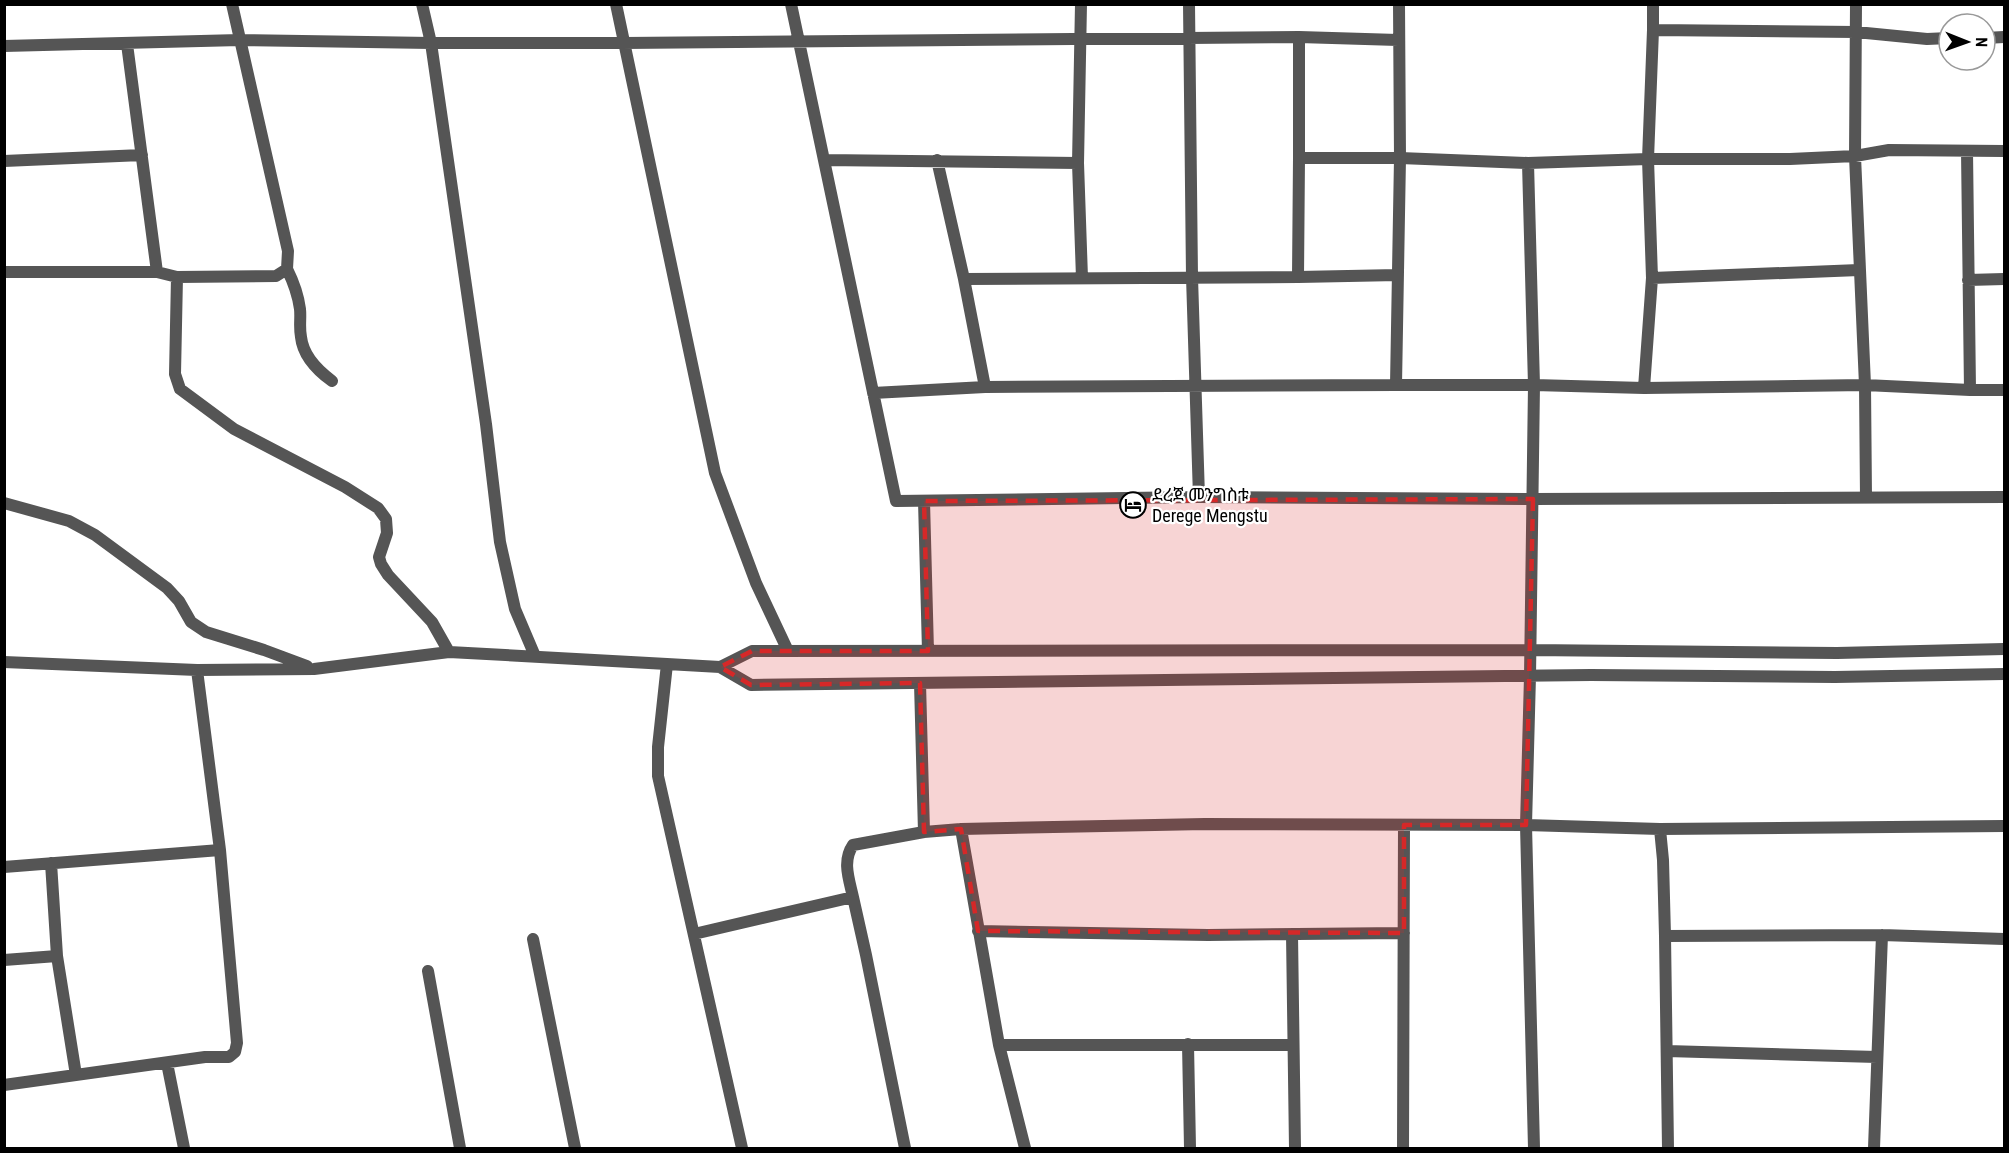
<svg xmlns="http://www.w3.org/2000/svg" width="2009" height="1153" font-family="'Roboto Condensed','Noto Sans Ethiopic',sans-serif">
<style>
.lines{fill:none;stroke-linecap:round;stroke-linejoin:round}
.street{stroke:#555;stroke-width:12}
.marked{fill:#d62828;fill-opacity:0.2;stroke:#d62828;stroke-width:4.5;stroke-dasharray:12 8;stroke-linejoin:round}
.labels{text-anchor:middle;stroke-width:4.5;stroke-linejoin:round;paint-order:stroke}
.poi-label{font-size:18px;fill:#000;stroke:#fff;text-anchor:start}
</style>
<rect width="100%" height="100%" fill="#fff"/>
<g class="lines">
<path class="street" d="M422 4 431 43 486 424 500 542 515 609 535 656
M616 4 715 473 756 583 788 651
M791 4 896 501 1199 497 1533 499 2004 497
M1189 4 1192 277 1199 497
M1399 4 1400 158 1528 163 1648 159H1790L1855 156 1889 150 2004 151
M1856 4 1855 156 1865 385 1866 498
M1653 30 1856 32 1927 39 1949 38
M1985 38 2004 37
M127 44 157 272
M4 46 240 40 431 43H624L1299 37 1398 40
M1967 151 1970 390
M1299 158V37
M824 160 1078 163 1081 4
M937 160 964 279 985 387
M4 161 142 155
M1078 163 1082 278
M1528 163 1534 385 1530 676 1526 825 1534 1148
M287 269C293 281 298 294 300 309 301 318 299 327 301 337 303 356 317 370 332 381
M4 272H157L177 277 276 276 287 269 288 251 232 4
M177 277 175 374 180 389 234 429 345 487 378 508 386 519 387 533 379 557 381 564 388 575 432 622 449 652 667 664
M1298 277 1398 275
M1652 278 1859 270
M964 279 1298 277 1299 158H1400L1396 385
M1968 280 2004 279
M1644 388 1652 278 1648 159 1653 30V4
M873 393 985 387 1396 385H1534L1644 388 1865 385 1970 390H2004
M924 501 928 651
M4 503 69 521 95 535 167 588 179 601 191 622 206 632 264 650 307 666
M4 662 197 670 314 669 449 652
M720 667 752 651 1530 650 1837 653 2004 649
M920 683 924 832
M961 829 999 1045 1025 1148
M1660 829 2004 826
M51 863 57 956 76 1075
M4 867 220 850
M853 897C849 879 842 861 853 845L924 832 961 829 1205 824 1526 825 1660 829 1663 860 1665 936 1668 1148
M978 931 1208 935 1404 933
M694 934 853 897 866 955 905 1148
M1292 934 1295 1148
M1665 936 1882 935 2004 939
M533 939 575 1148
M4 960 57 956
M428 971 460 1148
M1188 1044 1190 1148
M999 1045H1293
M1667 1051 1877 1057
M167 1063 184 1148
M4 1085 205 1057H229L235 1052 237 1043 220 850 197 670
M742 1148 658 776V747L667 664 720 667 751 685 1591 675 1835 677 2004 674
M1403 1148 1404 825
M1874 1148 1882 935"/>
</g>
<path class="marked" d="M1533 499 1526 825H1404V933L978 931 961 829 924 832 920 683 751 685 720 667 752 651H928L924 501Z"/>
<defs>
<g id="hotel-ring" transform="scale(1.35)"><circle r="9.5" fill="#fff" stroke="#000" stroke-width="1.5"/><path d="M-6-4.5h1.5V1H6V5H4.5V3h-9V5H-6ZM-4 0a1.8 1.8 0 1 1 3.6 0ZM.5 0V-2.5h3Q6-2.5 6 0Z" fill="#000"/></g>
</defs>
<g fill-rule="evenodd">
<use href="#hotel-ring" x="1133" y="505"/>
</g>
<g class="labels">
<g class="poi-label">
<text x="1152" y="501">ደረጀ መንግስቱ<tspan x="1152" dy="21">Derege Mengstu</tspan></text>
</g>
</g>
<rect width="2009" height="1153" fill="none" stroke="#000000" stroke-width="12"/>
<g transform="translate(1967 42) rotate(91)"><circle r="28" fill="#ffffff" stroke="#999999" stroke-width="1.5"/>
<path d="M0-4.5L10 22L0 15L-10 22Z" fill="#000000"/>
<text y="-9" font-size="16" font-weight="bold" text-anchor="middle" fill="#000000">N</text>
</g>
</svg>
